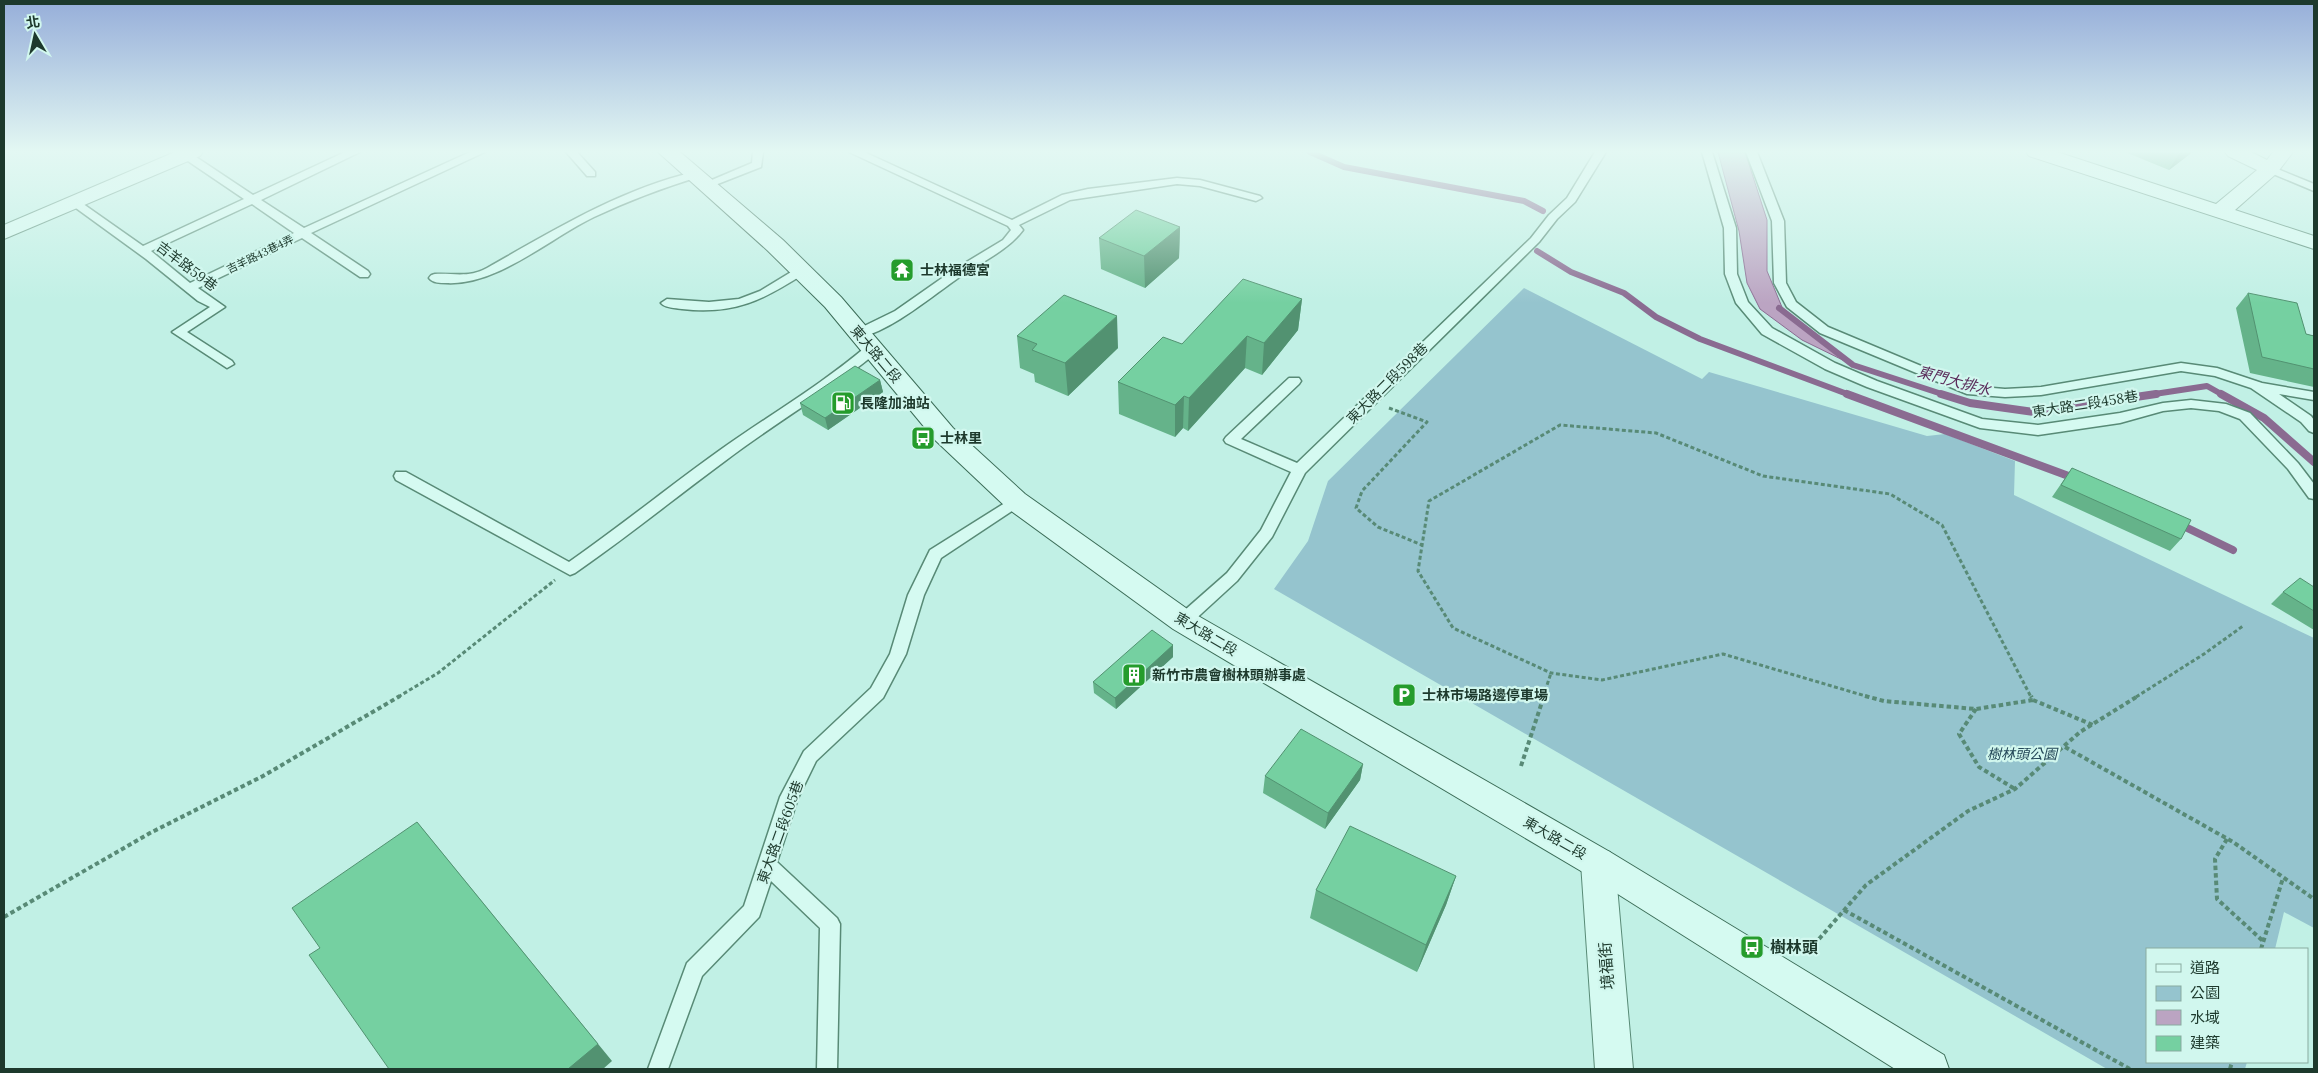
<svg xmlns="http://www.w3.org/2000/svg" width="2318" height="1073" font-family="Lora,'Noto Sans TC',serif">
<style>
.green{fill:#95c4ce}
.water{fill:#bba4c2;stroke:#8a6b91}
.lines{fill:none;stroke-linecap:round;stroke-linejoin:round}
.stream-far1{stroke:#8a6b91;stroke-width:6}
.stream{stroke:#8a6b91;stroke-width:8}
.service-casing{stroke:#588a76;stroke-width:3}
.minor-casing{stroke:#588a76;stroke-width:2}
.tertiary-casing{stroke:#588a76;stroke-width:2}
.secondary-casing{stroke:#3b6c57;stroke-width:2}
.path-far1{stroke:#588a76;stroke-width:3;stroke-dasharray:4 2.5;stroke-linecap:butt}
.path{stroke:#588a76;stroke-width:4;stroke-dasharray:4.5 3;stroke-linecap:butt}
.service{fill:#d5faf1;fill-rule:evenodd}
.minor{fill:#d5faf1;fill-rule:evenodd}
.tertiary{fill:#d5faf1;fill-rule:evenodd}
.secondary{fill:#d5faf1;fill-rule:evenodd}
.wall{fill:#65b38a}
.shaded-wall{fill:#529271}
.building{fill:#75d0a1;stroke:#529271}
.labels{text-anchor:middle;stroke-width:4.5;stroke-linejoin:round;paint-order:stroke}
.far-street-label{font-size:11px;fill:#1d392c;stroke:#d1f7ee}
.street-label{font-size:14px;fill:#1d392c;stroke:#d1f7ee}
.poi-label{font-size:14px;font-weight:bold;fill:#1d392c;stroke:#d1f7ee;text-anchor:start}
.park-label{font-size:14px;font-style:italic;fill:#234657;stroke:#d1f7ee}
.water-label{font-size:15px;font-style:italic;fill:#5a2b5a;stroke:#d1f7ee}
.near-poi-label{font-size:16px;font-weight:bold;fill:#1d392c;stroke:#d1f7ee;text-anchor:start}
.near-street-label{font-size:16px;fill:#1d392c;stroke:#d1f7ee}
</style>
<rect width="100%" height="100%" fill="#c1f0e5"/>
<path class="green" d="M1524 288 1702 379 1709 372 1927 436 1945 434 2015 461 2014 495 2314 638V928L2284 912 2275 949H2147V1062H2247L2245 1069H2107L1274 589 1308 541 1328 481Z"/>
<path class="water" d="M1718 152H1745L1767 220V271L1784 312 1853 365 1802 340 1760 309 1747 283 1739 231Z"/>
<g class="lines">
<path class="stream-far1" d="M1310 152 1344 167 1524 201 1543 211
M1537 251 1571 272 1624 293 1656 317 1700 339 1850 395
M1779 308 1853 365 1945 395
M2148 395 2207 386 2223 395"/>
<path class="stream" d="M1847 394 2074 478
M1941 394 1970 403 2034 412 2156 394
M2221 394 2264 418 2314 462
M2179 524 2233 550"/>
<g class="service-casing">
<path id="service" d="M345 152H360L261 200 304 228 470 152H485L311 233 368 271 370 274 368 277H360L302 238 198 288 225 307 187 332 232 361 234 364 227 368 172 332 210 307 198 301 146 259 69 203 71 201H79L143 246 244 199 182 157V153H190L253 195ZM252 204 294 233 190 283 151 251Z
M566 152H577L595 172V176H587Z
M753 152H763L761 167 710 187H702L700 185 752 163Z
M849 152H864L1012 220 1062 195 1088 189 1177 178 1200 180 1260 196 1262 198 1256 201 1200 186 1177 184 1070 200 1019 225 1023 230C1007 251 983 261 961 276 932 296 894 329 859 338L853 334 854 331 895 311 955 269 1003 240 1011 230 1008 226Z
M1595 152H1606L1575 202 1557 219 1539 242 1305 473 1272 537 1237 581 1189 625 1183 627 1177 625 1175 621 1177 617 1227 573 1261 530 1291 472 1226 443 1224 440 1226 437 1289 378H1299L1301 381 1299 384 1241 439 1297 463 1531 238 1549 215 1567 198Z
M1702 152H1712L1736 228 1737 274 1748 302 1772 328 1835 363 1877 381 1982 419 2038 425 2120 413 2163 403 2191 400 2226 404 2250 413 2298 463 2314 484V499L2309 498 2288 469 2240 419 2219 411 2191 408 2163 411 2120 423 2038 435 1980 428 1867 387 1825 369 1762 334 1736 303 1725 274 1724 228Z
M1746 152H1757L1784 221 1786 283 1796 302 1828 327 1969 386 2005 389 2041 387 2181 363 2217 368 2262 383 2314 392V400L2279 394 2311 416 2314 420V433L2309 431 2301 422 2251 388 2215 376 2181 371 2041 395 2005 397 1967 394 1820 333 1787 307 1774 283 1772 221Z
M2270 166 2314 184V191L2266 171 2265 169Z
M694 172 698 173V177C662 188 628 201 594 217 550 238 497 286 446 283 440 283 433 283 429 278 431 275 431 275 435 274 454 273 469 278 487 268 554 230 619 190 694 172Z
M801 266 805 267 807 270 805 273C763 300 735 315 682 309 675 308 665 308 661 303L667 299 709 302 739 299 760 291Z
M872 345 877 346 878 349 877 352C829 392 775 423 725 461 675 498 627 537 575 573L570 575 396 480 394 476 396 472H406L569 562C619 527 666 489 716 453 766 417 820 386 867 346Z
M1016 496 1021 497 1023 501 1021 505 941 558 924 595 906 654 883 698 816 761 798 798 777 862 837 918 840 924 837 1069H817L820 928 771 881 759 917 702 976 668 1069H648L687 963 744 906 780 797 804 751 871 688 890 654 908 595 930 550Z"/>
</g>
<g class="minor-casing">
<path id="minor" d="M2026 152H2057L2216 204 2257 170 2228 156 2225 152H2251L2267 160 2273 152H2293L2277 173 2235 210 2314 236V249L2029 156Z
M1598 848 1610 852 1615 863 1633 1069H1595L1581 863 1586 852Z"/>
</g>
<g class="tertiary-casing">
<path id="tertiary" d="M175 152H203L200 156 4 239V225Z"/>
</g>
<g class="secondary-casing">
<path id="secondary" d="M658 152H680L783 240 841 297 953 428 1025 494 1193 613 1610 852 1944 1055 1949 1069H1895L1586 874 1173 629 1007 508 935 440 825 307 767 250Z"/>
</g>
<path class="path-far1" d="M1389 408 1427 422 1362 491 1356 508 1378 527 1422 545
M398 697 438 673 555 580
M1543 697 1551 673
M1869 697 1723 654 1602 680 1551 673 1453 628 1418 571 1429 501 1560 425 1656 433 1763 476 1890 494 1942 525 2031 697
M2136 697 2204 654 2243 626"/>
<path class="path" d="M1865 696 1884 701 1976 709 2033 700 2031 696
M2033 700 2093 725
M1976 709 1959 734 1979 767 2015 789
M2065 747 2233 842 2314 899
M1521 766 1544 696
M2227 839 2215 859 2217 899 2263 941
M1844 910 2130 1069
M4 917 150 833 263 776 400 696
M1819 939 1866 885 1968 811 2015 789 2080 732 2138 696
M2261 949 2283 878
M2230 1069 2232 1062"/>
<use href="#service" class="service"/>
<use href="#minor" class="minor"/>
<use href="#tertiary" class="tertiary"/>
<use href="#secondary" class="secondary"/>
</g>
<path class="wall" d="M2125 152H2191L2190 154 2169 170Z
M1180 227 1179 258 1145 288 1101 269 1099 238Z
M2248 293 2306 334 2314 336V387L2250 373 2236 308Z
M1302 299 1298 330 1262 375 1245 368 1188 431 1183 428 1175 437 1119 414 1118 382 1182 344Z
M1017 336 1118 348 1068 396 1035 382 1034 374 1020 368Z
M880 380 883 392 828 430 803 415 800 403Z
M2072 468 2181 539 2170 551 2052 497Z
M2314 587V630L2271 604 2283 592Z
M1173 645V657L1116 709 1094 693 1093 682Z
M1363 764 1360 780 1325 829 1263 793 1265 776Z
M1456 876 1446 905 1417 972 1310 918 1316 890Z"/>
<path class="shaded-wall" d="M2180 152H2191L2190 154 2169 170Z
M1180 227 1179 258 1145 288 1144 256Z
M1302 299 1298 330 1262 375 1264 343Z
M1117 316 1118 348 1068 396 1065 363Z
M1247 336 1245 368 1188 431 1189 398Z
M880 380 883 392 828 430 825 418Z
M1184 396 1183 428 1175 437V405Z
M1173 645V657L1116 709 1115 698Z
M1363 764 1360 780 1325 829 1328 813Z
M417 822 612 1061 603 1069H568Z
M1456 876 1446 905 1417 972 1426 945Z"/>
<path class="building" d="M1136 210 1180 227 1144 256 1099 238Z
M1243 279 1302 299 1264 343 1247 336 1189 398 1184 396 1175 405 1118 382 1163 337 1182 344Z
M2248 293 2297 303 2306 334 2314 336V369L2262 357Z
M1064 295 1117 316 1065 363 1032 350 1037 344 1017 336Z
M855 366 880 380 825 418 800 403Z
M2072 468 2191 520 2181 539 2061 485Z
M2300 578 2314 587V611L2283 592Z
M1152 630 1173 645 1115 698 1093 682Z
M1301 729 1363 764 1328 813 1265 776Z
M417 822 598 1044 568 1069H389L309 955 320 948 292 908Z
M1350 826 1456 876 1426 945 1316 890Z"/>
<linearGradient id="sky" x2="0" y2="1"><stop stop-color="#96aed9"/><stop offset="0.5" stop-color="#e3f8f3"/><stop offset="1" stop-color="#e3f8f3" stop-opacity="0"/></linearGradient>
<rect width="2318" height="303" fill="url(#sky)"/>
<defs>
<g id="temple-square" transform="scale(1.25)"><rect x="-9" y="-9" width="18" height="18" rx="4" fill="#259c2c" stroke="#d1f7ee"/><path d="M0-6L5-2H3V0L6.5 2.5H4V6H1.5V3h-3V6H-4V2.5H-6.5L-3 0V-2H-5Z" fill="#fff"/></g>
<g id="fuel-square" transform="scale(1.25)"><rect x="-9" y="-9" width="18" height="18" rx="4" fill="#259c2c" stroke="#d1f7ee"/><path d="M-5.5-6h7V0h2V4h1.3V-2.5L3-4.5l.8-.8L6-3V5H2.5V1h-1V6h-7ZM-4.2-4.7v3.2H.2V-4.7Z" fill="#fff"/></g>
<g id="bus-square" transform="scale(1.25)"><rect x="-9" y="-9" width="18" height="18" rx="4" fill="#259c2c" stroke="#d1f7ee"/><path d="M-5-6H5V4H4V6H2V4H-2V6H-4V4H-5ZM-3.5-4V0h7V-4ZM-3.5 1.2v1.5H-2V1.2ZM2 1.2v1.5H3.5V1.2Z" fill="#fff"/></g>
<g id="building-square" transform="scale(1.25)"><rect x="-9" y="-9" width="18" height="18" rx="4" fill="#259c2c" stroke="#d1f7ee"/><path d="M-4-6H4V6H1V3H-1V6H-4ZM-2.5-4.3h1.7v1.8h-1.7ZM.8-4.3h1.7v1.8H.8ZM-2.5-1h1.7V.8h-1.7ZM.8-1h1.7V.8H.8Z" fill="#fff"/></g>
<g id="parking-square" transform="scale(1.25)"><rect x="-9" y="-9" width="18" height="18" rx="4" fill="#259c2c" stroke="#d1f7ee"/><path d="M-3.5-5.5H1a3.5 3.5 0 0 1 0 7H-1V5.5H-3.5ZM-1-3.4V-.6H.8a1.4 1.4 0 0 0 0-2.8Z" fill="#fff"/></g>
</defs>
<g fill-rule="evenodd">
<use href="#temple-square" x="902" y="270"/>
<use href="#fuel-square" x="843" y="403"/>
<use href="#bus-square" x="923" y="438"/>
<use href="#building-square" x="1134" y="675"/>
<use href="#parking-square" x="1404" y="695"/>
<use href="#bus-square" x="1752" y="947"/>
</g>
<g class="labels">
<g class="far-street-label">
<text transform="translate(260 254) rotate(-26)" y="4">吉羊路43巷4弄</text>
</g>
<g class="street-label">
<text transform="translate(187 266) rotate(37)" y="5">吉羊路59巷</text>
<text transform="translate(876 354) rotate(50)" y="5">東大路二段</text>
<text transform="translate(1387 383) rotate(-45)" y="5">東大路二段598巷</text>
<text transform="translate(2085 404) rotate(-9)" y="5">東大路二段458巷</text>
<text transform="translate(1206 634) rotate(31)" y="5">東大路二段</text>
<text transform="translate(780 832) rotate(-70)" y="5">東大路二段605巷</text>
<text transform="translate(1555 838) rotate(30)" y="5">東大路二段</text>
</g>
<g class="poi-label">
<text x="920" y="275">士林福德宮</text>
<text x="860" y="408">長隆加油站</text>
<text x="940" y="443">士林里</text>
<text x="1152" y="680">新竹市農會樹林頭辦事處</text>
<text x="1422" y="700">士林市場路邊停車場</text>
</g>
<g class="park-label">
<text x="2022" y="759">樹林頭公園</text>
</g>
<g class="water-label">
<text transform="translate(1954 381) rotate(15)" y="5">東門大排水</text>
</g>
<g class="near-poi-label">
<text x="1770" y="953">樹林頭</text>
</g>
<g class="near-street-label">
<text transform="translate(1606 966) rotate(-94)" y="6">境福街</text>
</g>
</g>
<rect width="2318" height="1073" fill="none" stroke="#1d392c" stroke-width="10"/>
<rect x="2146" y="948" width="162" height="115" fill="#d1f7ee" stroke="#89aba0"/>
<rect x="2156" y="964" width="25" height="8" fill="#d5faf1" stroke="#89aba0"/>
<text x="2190" y="973" font-size="15" fill="#1d392c">道路</text>
<rect x="2156" y="986" width="25" height="15" fill="#95c4ce" stroke="#89aba0"/>
<text x="2190" y="998" font-size="15" fill="#1d392c">公園</text>
<rect x="2156" y="1010" width="25" height="15" fill="#bba4c2" stroke="#89aba0"/>
<text x="2190" y="1023" font-size="15" fill="#1d392c">水域</text>
<rect x="2156" y="1036" width="25" height="15" fill="#75d0a1" stroke="#89aba0"/>
<text x="2190" y="1048" font-size="15" fill="#1d392c">建築</text>
<g transform="translate(35 35) rotate(351)" stroke="#d1f7ee" stroke-width="4" paint-order="stroke">
<path d="M0-4L9 19L0 12L-9 19Z" fill="#1d392c"/>
<text y="-8" font-size="14" font-weight="bold" text-anchor="middle" fill="#1d392c">北</text>
</g>
</svg>
